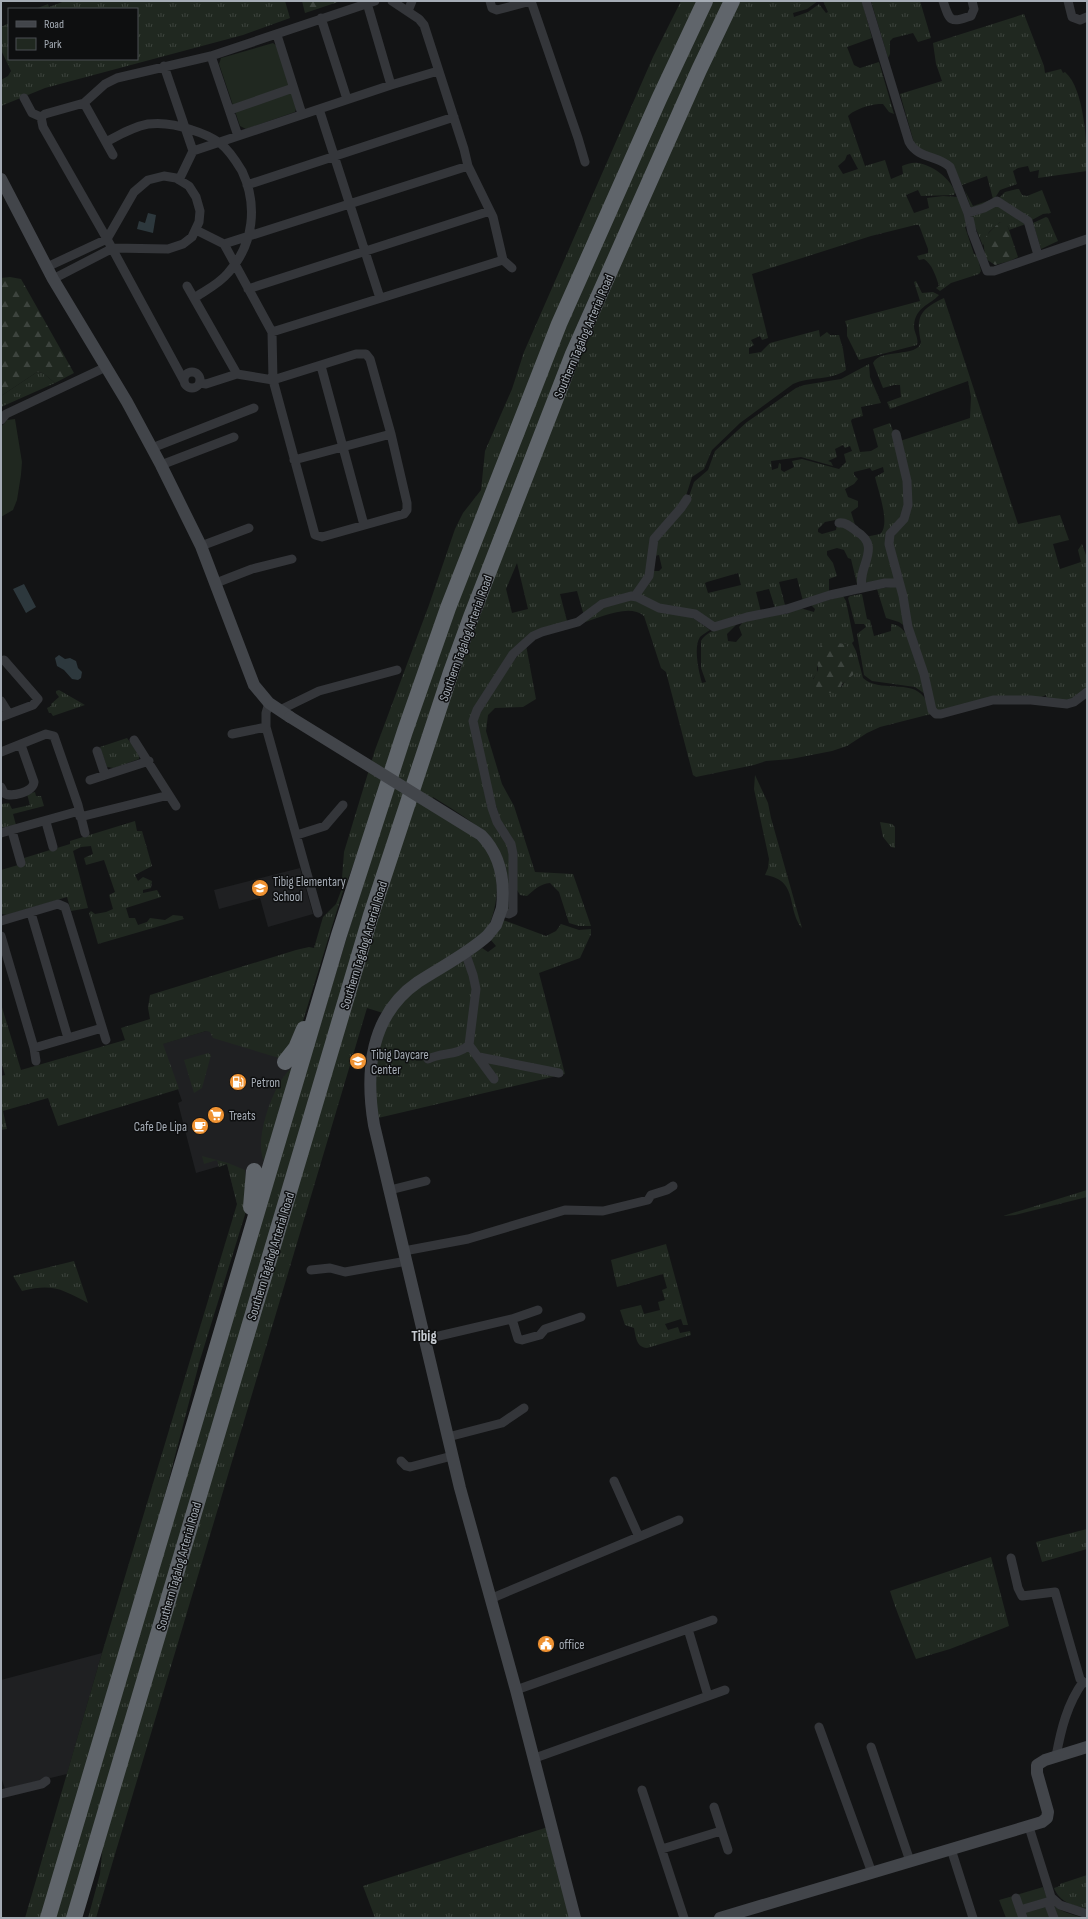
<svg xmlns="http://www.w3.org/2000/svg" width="1088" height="1919" font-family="'Sofia Sans Condensed',sans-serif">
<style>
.built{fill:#1f2022}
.grass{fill:url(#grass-tufts);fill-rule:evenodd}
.forest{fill:url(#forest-firs)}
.park{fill:#202820}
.water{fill:#2d383d}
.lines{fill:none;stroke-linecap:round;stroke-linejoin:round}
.street{stroke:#34363a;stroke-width:9}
.secondary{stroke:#42454a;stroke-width:12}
.highway{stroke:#60656b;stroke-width:16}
.secondary-bridge{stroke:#42454a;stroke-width:12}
.labels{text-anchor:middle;stroke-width:3;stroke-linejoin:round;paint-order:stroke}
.street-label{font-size:13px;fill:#a5acb5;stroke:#0e0f10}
.poi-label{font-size:13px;fill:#a5acb5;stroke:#0e0f10;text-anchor:start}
.quarter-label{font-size:15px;font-weight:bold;fill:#c6cbd1;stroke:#0e0f10}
</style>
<defs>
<pattern id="grass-tufts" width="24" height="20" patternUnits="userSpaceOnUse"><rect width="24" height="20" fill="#202820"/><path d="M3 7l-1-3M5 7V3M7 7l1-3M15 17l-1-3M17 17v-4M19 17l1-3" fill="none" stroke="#3d443e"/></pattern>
<pattern id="forest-firs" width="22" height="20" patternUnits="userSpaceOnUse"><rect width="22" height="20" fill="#202820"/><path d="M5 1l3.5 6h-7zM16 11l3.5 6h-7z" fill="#3d443e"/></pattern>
</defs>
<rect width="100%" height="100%" fill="#131415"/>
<path class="built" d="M300 868 313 914 268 927 260 898 219 909 214 890Z
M206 1031 306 1036 259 1192 237 1204 227 1164 196 1173 178 1103 182 1101 162 1044Z
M102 1653 67 1774 5 1789 1 1777V1680Z"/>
<path class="grass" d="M65 1H285L290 18 243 35 45 88 1 106V80L8 76 11 71 1 50V27L9 23V59H137V9H35L48 4 49 7Z
M681 1H697L647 107 342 894 299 1034 279 1058 213 1038 210 1032 206 1031 163 1044 179 1089 58 1126 48 1098 3 1111 7 1129 1 1130V1076L5 1075 1 1061V1004L21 1070 125 1040 121 1028 150 1019 148 1008 150 995 296 950 309 947 314 948 323 917 336 904 344 883 342 878 344 852 375 750 429 605 455 529 463 513 481 490 485 451 512 389 524 352 653 57Z
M709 1H727L466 614 68 1918H53L138 1627 408 735 529 411Z
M738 1H818L807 9 793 13 794 17 808 12 819 4 826 13 828 12 823 1H862L872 38 847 47 854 65 860 68 879 62 894 114 889 112 883 104C874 103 854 109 848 116L865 166 885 160 891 179 903 174 902 166C907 164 913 162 918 163 932 165 950 178 955 192L954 195 921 196 918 190 906 195 914 213 929 208 927 198 943 196 957 197 965 213 967 226 965 227 974 254 977 255 981 271 979 274 951 283 940 291 936 288 939 286C936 276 932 264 924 259L919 260 917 256 928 253V249L919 225H915L871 236 752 274 768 338 762 340 760 336 751 340 754 345 749 348V354L761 352 770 343 819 330 820 337 827 332 830 335H839L843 349 846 370C830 381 810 376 793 384L740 423 712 450 704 469 692 477 685 499 657 530 649 569 634 592 596 603 584 616 577 591 560 594 567 621 537 632 482 700 474 737 509 846 512 907 508 911C515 844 484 829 433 797L429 809C444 818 460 827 474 837 503 859 501 900 487 930L383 1013 367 1008 96 1918H88L100 1874 104 1832 361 964 442 713 578 357ZM850 154 858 169 843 174 838 166 845 160 847 155ZM517 563 528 609 512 613 506 589Z
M871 1H920L931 38 918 42 913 33 893 38 890 41V54L888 58Z
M1024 14 1044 66 1045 73 1061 69 1063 73 1065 72C1085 89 1087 146 1087 171L1038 178 1039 170 1030 172 1028 166 1018 168 1013 171 1017 184 1000 190 993 201 971 208 965 191 973 206 993 199 987 176 962 185 957 174 915 146 900 94 942 81 936 64 933 43Z
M1017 189H1019L1022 195 1027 196 1042 190 1051 213 1043 214 1032 220 999 198 1005 192Z
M995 204 1026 224 1009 230 1008 227 1000 222 989 232 983 246 970 214Z
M1046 217 1048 218 1058 241 1041 249 1033 223Z
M916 281 922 293 933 292 939 295C930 305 915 307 914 326 914 333 919 338 917 345L859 360 847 336V327L845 321 920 301 914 282Z
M944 298 1018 524 1060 515 1069 540 1053 544 1060 569 1081 562 1078 550 1082 544 1087 558V689L1069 701 1047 699 1046 695 1039 698 936 711 914 639 891 540 906 521 900 441 970 418 971 397 968 381 890 409 887 402 901 397 900 385H894L883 388 873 363C880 348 918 358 921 342 915 316 921 309 944 298Z
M869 364 870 377 881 403 861 407 863 416 852 419 851 421 860 452 871 451 878 447 873 429 890 423C899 446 911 487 903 511 900 521 888 528 887 537 884 552 897 564 895 579L862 583C864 568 877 551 865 537L880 534C891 525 878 490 875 477L884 472 883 467 872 471 870 468 854 472V475L858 479 854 484 845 489 848 497 858 501V507L851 512 856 528 848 523 836 522 835 520 825 522 818 529V532L822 534 836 530 837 524C881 538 865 550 859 584H857L851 559 848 558 844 550 837 548 827 551V555L833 563 837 576 829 579V592L813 600 803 601 797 578 779 582 785 605 775 608 769 589 756 592 761 612 717 624 711 623 694 612 662 607 639 596 653 571H659L662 568 659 555 654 556 653 553 658 536 686 505 694 482 708 470 715 451 747 422 796 388 804 385 841 379ZM843 445 845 448 850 446 852 451 844 454 846 462 839 469 802 459 792 461 794 467 784 472 781 470V464L779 463 778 468 772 470 771 461 801 457 833 466 831 462 828 461 837 457 835 449ZM738 573 741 585 708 593 705 583 707 582Z
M37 372 43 373 55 383 1 407V396Z
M897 586 906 627 899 622 886 618 877 589Z
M862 594 867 619 870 620 874 636 891 631V624C914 625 922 676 925 694L915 687 872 681 864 675 857 634 866 627 864 624H855L848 598 850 596Z
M843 596 846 601 854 641 852 643 856 651 863 678C879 693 911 679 924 697 927 702 929 709 931 714L880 727 867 733 847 746 832 751 791 759 766 761 754 765 696 777 693 775 666 672 661 668 644 616C629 603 600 618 582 623L596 610 629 599 686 613 710 630C707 632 703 634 700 637 693 647 699 673 702 683L706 682 701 668V641C708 629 725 627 737 624L727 634 728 641 736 642 742 635 739 627 743 622 779 613 788 614 791 609 800 608 814 612 815 609 811 605ZM833 643 846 644 853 664V675L845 681 841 688 813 679 817 673V667Z
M526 645 536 699 523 707 495 708 488 715 486 731 502 784 514 806 535 872 573 874 591 926H579L569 923 559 892 550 883C540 884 535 889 527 896L520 895 517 890 516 861 499 821 475 721 505 670Z
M59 690 85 705 53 716 51 713H49L47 708 51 706V704L59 697 56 693V691Z
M127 738 139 754V759L114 768 107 767 100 747Z
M755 775 768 803 771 818 802 928C786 908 799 880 765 875L768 868 769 859 754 789Z
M35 792 36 796H41L44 806 13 814 16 825 1 828V804L9 803 12 809 30 805 27 794Z
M135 821 137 831H142L152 866 135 875 138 881 143 877 152 881 151 888 143 890V893L157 890 161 897 126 908 129 918H135L138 925 147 922 150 918 165 920 173 915 182 916 184 919 98 944 89 913 91 911 95 914 106 912 113 909 109 895 115 892 104 860 86 865 84 858 93 854 91 846 81 847 73 851 88 908 71 911 67 897 7 915 1 914V870L18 865 22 867 24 858 50 850 55 851 57 848 70 844V841Z
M880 822 892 824 895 827V848L891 847 883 837Z
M503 920 546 936 556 931 561 924 579 930 591 929V934L580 958 539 973 565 1074 378 1118 374 1082 381 1037 402 999 482 948 488 952 496 946 490 939Z
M208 1053 211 1055 202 1088 194 1093 184 1060Z
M293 1067 265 1161H264C253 1141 274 1080 293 1067Z
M202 1156 228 1163 245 1170 248 1205 200 1360 155 1533 41 1918H25L102 1653 237 1204 227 1164 219 1167 217 1160 204 1164Z
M1087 1190V1197L1015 1215 1003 1216Z
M666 1244 688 1325H683L681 1319 665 1324 668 1330 678 1327 680 1333 690 1331 691 1335 647 1348C636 1347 636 1337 634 1328L625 1325 620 1310 641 1305 644 1314 660 1310 658 1302 665 1300 662 1290 667 1288 663 1274 617 1287 611 1260Z
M74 1261 88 1303C62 1289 52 1283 22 1291L13 1276Z
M1087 1529V1549L1042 1562 1036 1542Z
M991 1557 1009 1626 950 1649 916 1659C907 1636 897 1614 890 1591Z
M548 1827 573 1918H375L363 1886Z
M1087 1875V1909C1073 1905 1060 1903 1054 1888L1060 1886V1884Z"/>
<path class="forest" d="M302 1H341L305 13Z
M1000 222 1004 223 1008 227 1018 257 1010 261 995 265 986 259C981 238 985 236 1000 222Z
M10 277 21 279 74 373 55 383 43 373 37 372 1 396V278Z
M829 642 846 644 853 656V675L842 684 840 690C831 698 818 690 812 682L818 670 817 650 823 644Z"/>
<path class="park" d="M273 43 277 46 297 106 295 112 246 129 240 126 219 64 221 58Z
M15 419 22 462 21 475 17 500 13 510 1 517V427L7 420Z
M1043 1887C1051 1910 1063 1912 1085 1918H1006L999 1900Z"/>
<path class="water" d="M148 213 156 215 153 233 137 229 139 221 145 223Z
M24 584 36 607 26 613 13 589Z
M59 655 65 659 70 658 76 661 78 668 82 672 81 678 78 680 72 679 64 670 57 666 55 658Z"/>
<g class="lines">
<path class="street" d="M392 1 419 19 424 25 464 149 468 166 493 217 503 260 512 268
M490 1 492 8 497 10 531 1
M531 1 578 138 585 162
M866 1 909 142C918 159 938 155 950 167L968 213 972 232 987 271H994L1087 239
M943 1C950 22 950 23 971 16L974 9 972 1
M1068 1 1072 17 1080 20 1087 17
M367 3 391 85
M408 11 412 1
M321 18 347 99
M277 35 302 114
M211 56 238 136
M164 66 193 151 179 180
M24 98 32 113 41 117 43 127 107 239 184 381
M84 103 113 155
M319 109 380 298
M230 110 293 88
M41 117 45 114 84 103 105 84 117 78 211 56 375 1
M106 142C119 135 132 127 148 124 163 122 178 125 192 130 202 133 211 137 220 143 229 150 236 161 242 171 258 205 254 244 228 273 219 284 206 290 194 298
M193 151 391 85 438 71
M247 185 454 117
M968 213 984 208 997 201 1028 221 1038 255
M224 244 468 166
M47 267 107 239 134 192 148 180 164 176 176 178 189 186 196 197 200 211 199 222 192 237 183 244 168 249 113 248 53 279
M187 286 237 374 273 380 356 354H366L370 359 391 434 407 503V510L404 514 322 537 315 535 273 380 272 332 224 244 196 230
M248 289 490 211
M272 332 503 260
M321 366 364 525
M184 380a8 8 0 1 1 16 0a8 8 0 1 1-16 0Z
M200 383 206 384 237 374
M1 420 6 414 106 367
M896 434 907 481 908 505 904 519 890 534 889 544 903 596 908 627 924 674 932 710 936 714H941L993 700H1031L1067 704 1074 702 1087 692
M152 448 254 408
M294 460 391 434
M161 465 234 437
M839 523C846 522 851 527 856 531 883 547 857 566 862 588
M201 546 249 528
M216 583 252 569 292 559
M635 596 649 576 654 539 681 508 687 499
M1 701 9 714
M269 703 266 713V727L318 913
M280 710 319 691 397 670
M1 717 33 705 38 699 4 660
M232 734 266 727
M134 740 176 806
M97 751 105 775
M1 752 46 734 54 736 78 805 85 833
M90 780 149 761
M1 787 4 793C11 798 33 792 34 782L21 745
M80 817 169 795
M46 822 53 847
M12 831 21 863
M1 833 79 811
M297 835 325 826 343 805
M501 912 509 914 513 912V854L511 844 497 822 492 808 473 721 477 710 513 654 533 636 542 632 578 622 602 604 631 596 637 597 659 608 695 614 714 627 747 617 787 609 830 595 885 583H898
M31 913 68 1038
M1 921 58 904 65 907 106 1040
M1 936 34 1048 36 1061
M465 952 473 975 476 989 469 1045 494 1079
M34 1048 102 1028
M479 1057 559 1073
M428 1059C442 1052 457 1056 469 1045
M390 1190 426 1181
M404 1251 468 1239 565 1210 603 1211 648 1200 651 1195 667 1190 673 1186
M311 1270 330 1268 345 1272 407 1261
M512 1319 538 1310
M426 1339 512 1319 518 1339 522 1340 540 1335 545 1329 581 1317
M448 1437 502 1423 524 1408
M401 1461 406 1466 410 1467 452 1456
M614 1481 639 1537
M1011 1558 1018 1588 1022 1596 1055 1592 1080 1679 1083 1682 1087 1683
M490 1599 679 1520
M688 1629 708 1696
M516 1690 713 1620
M819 1727 872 1873
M871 1747 910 1861
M1056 1756C1061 1730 1067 1704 1083 1682
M535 1758 725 1690
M642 1790 684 1918
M1 1794 42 1784 46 1781
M714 1807 728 1850
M1029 1827 1051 1897 1060 1905 1087 1914
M662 1849 721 1831
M951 1849 973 1918
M1016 1898 1023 1918
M1048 1902 1054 1918
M1020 1910 1054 1900"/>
<path class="secondary" d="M1 179 53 279 127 402 161 465 201 546 254 685 269 703 290 717
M502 908 496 925 487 936C467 954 441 967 418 982 370 1015 365 1072 374 1125L460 1488 516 1690 575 1918
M720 1918 1042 1822 1047 1818 1048 1812 1037 1773V1765L1045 1760 1087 1747"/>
<path class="highway" d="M285 1062 296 1048 304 1029
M251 1207 254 1171
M48 1918 339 935 405 731 448 608 559 324 659 99 705 1
M74 1918 371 915 451 672 471 617 573 354 699 70 732 1"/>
<path class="secondary-bridge" d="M290 717 481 835C501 855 505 881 502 908"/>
</g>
<defs>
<g id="school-disc" transform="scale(0.9)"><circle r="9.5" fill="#ef9232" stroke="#0e0f10"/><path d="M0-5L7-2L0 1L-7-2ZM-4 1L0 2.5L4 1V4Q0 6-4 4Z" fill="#fff"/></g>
<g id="fuel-disc" transform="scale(0.9)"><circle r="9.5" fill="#ef9232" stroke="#0e0f10"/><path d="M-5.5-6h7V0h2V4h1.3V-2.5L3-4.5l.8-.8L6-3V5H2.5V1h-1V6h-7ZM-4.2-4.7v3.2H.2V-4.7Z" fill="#fff"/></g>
<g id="supermarket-disc" transform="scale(0.9)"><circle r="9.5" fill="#ef9232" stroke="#0e0f10"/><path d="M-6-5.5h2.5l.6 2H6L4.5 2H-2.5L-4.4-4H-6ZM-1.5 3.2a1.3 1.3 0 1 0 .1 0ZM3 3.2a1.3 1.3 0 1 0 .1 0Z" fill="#fff"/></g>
<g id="cafe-disc" transform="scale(0.9)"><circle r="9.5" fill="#ef9232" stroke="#0e0f10"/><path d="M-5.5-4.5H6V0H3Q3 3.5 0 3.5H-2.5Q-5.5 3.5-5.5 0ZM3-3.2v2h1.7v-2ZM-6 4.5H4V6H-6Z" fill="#fff"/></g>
<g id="civic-disc" transform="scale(0.9)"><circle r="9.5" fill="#ef9232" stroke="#0e0f10"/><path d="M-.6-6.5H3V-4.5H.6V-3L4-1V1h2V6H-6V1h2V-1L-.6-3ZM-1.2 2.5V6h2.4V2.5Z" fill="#fff"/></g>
</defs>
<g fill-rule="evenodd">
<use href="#school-disc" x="260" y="888"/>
<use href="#school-disc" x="358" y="1061"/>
<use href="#fuel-disc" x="238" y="1082"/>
<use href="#supermarket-disc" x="216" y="1115"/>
<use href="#cafe-disc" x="200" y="1126"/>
<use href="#civic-disc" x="546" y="1644"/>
</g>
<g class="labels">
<g class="street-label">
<text transform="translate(583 336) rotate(-67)" y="5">Southern Tagalog Arterial Road</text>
<text transform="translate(465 638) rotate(-70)" y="5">Southern Tagalog Arterial Road</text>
<text transform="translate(363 945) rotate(-73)" y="5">Southern Tagalog Arterial Road</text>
<text transform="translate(270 1256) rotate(-73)" y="5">Southern Tagalog Arterial Road</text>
<text transform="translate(178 1566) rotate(-74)" y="5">Southern Tagalog Arterial Road</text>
</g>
<g class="poi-label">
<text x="273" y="886">Tibig Elementary<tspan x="273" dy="15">School</tspan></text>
<text x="371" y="1059">Tibig Daycare<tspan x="371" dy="15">Center</tspan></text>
<text x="251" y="1087">Petron</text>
<text x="229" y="1120">Treats</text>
<text x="187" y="1131" text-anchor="end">Cafe De Lipa</text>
<text x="559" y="1649">office</text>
</g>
<g class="quarter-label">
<text x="424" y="1341">Tibig</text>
</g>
</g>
<rect width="1088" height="1919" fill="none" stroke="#a5acb5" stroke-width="4"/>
<rect x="8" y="8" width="130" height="52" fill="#0e0f10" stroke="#4a4e52"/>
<rect x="16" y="21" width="20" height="6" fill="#42454a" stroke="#4a4e52"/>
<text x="44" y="28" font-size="12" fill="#a5acb5">Road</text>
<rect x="16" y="38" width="20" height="12" fill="#202820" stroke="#4a4e52"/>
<text x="44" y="48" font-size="12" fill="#a5acb5">Park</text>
</svg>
